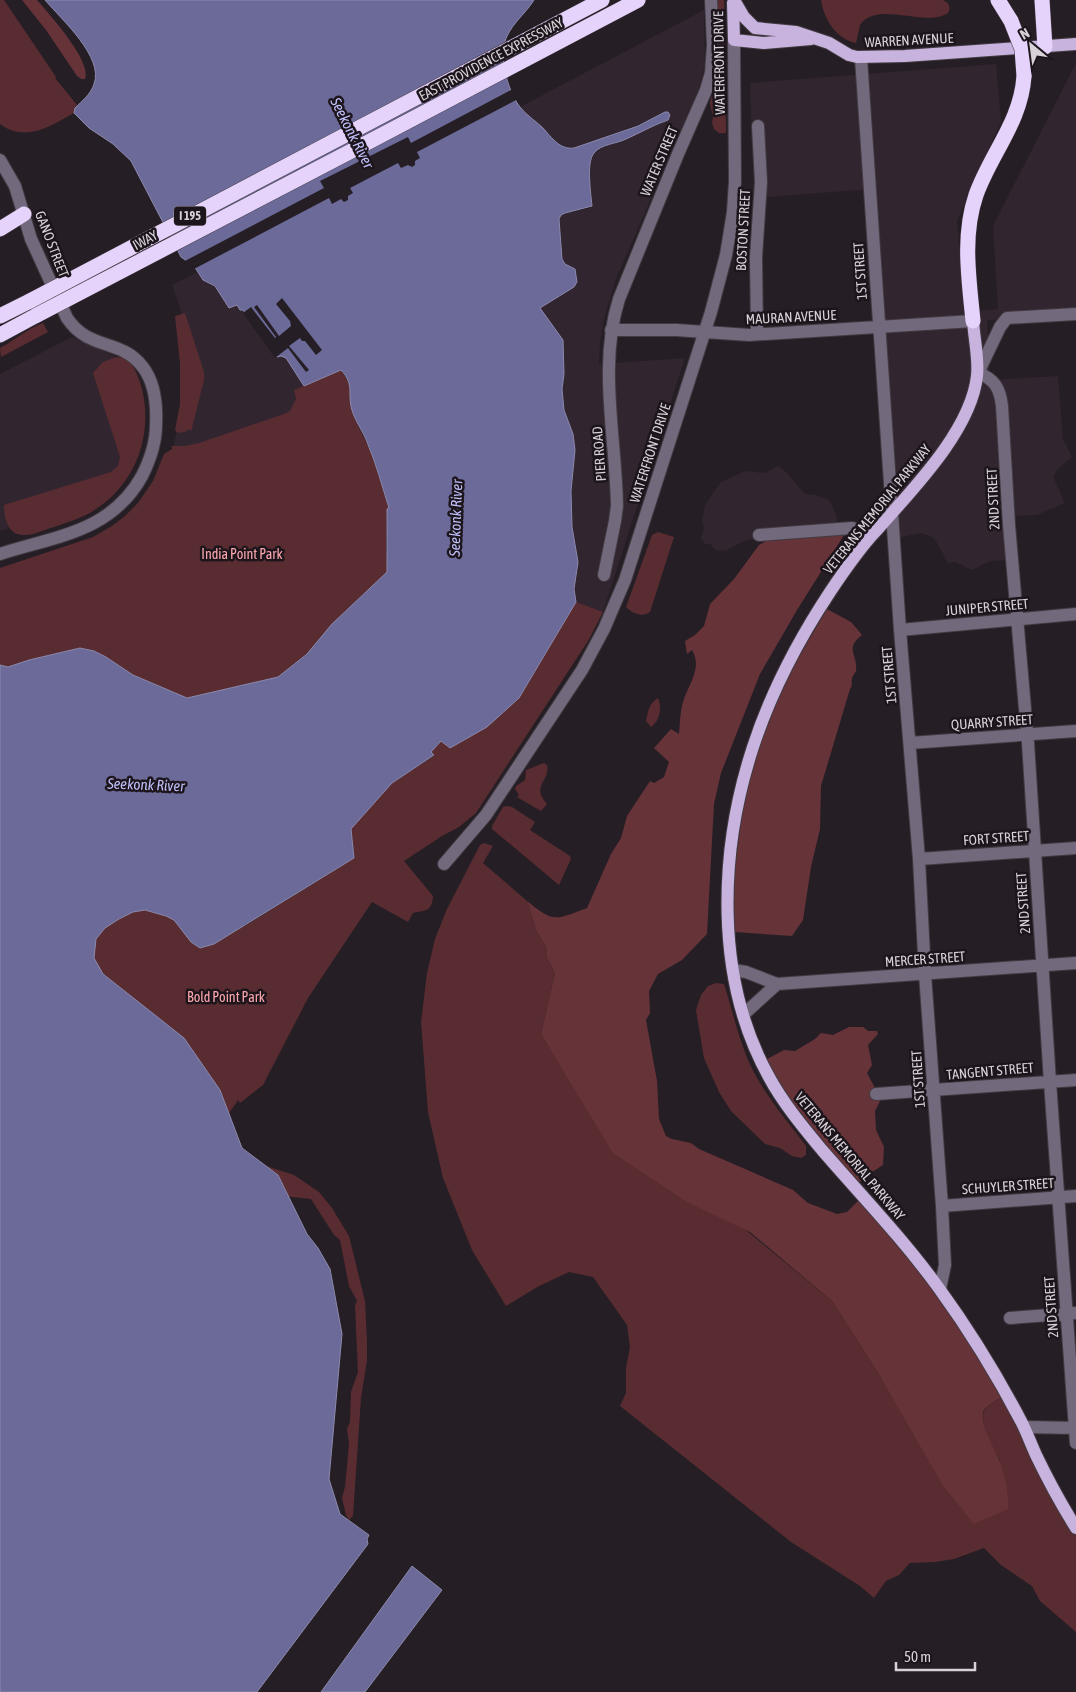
<svg xmlns="http://www.w3.org/2000/svg" width="1076" height="1692" font-family="'Asap Condensed',sans-serif">
<style>
.built{fill:#312530}
.green{fill:#592c31}
.forest{fill:#663339}
.water{fill:#6b6a99;stroke:#8c89ac}
.pier{fill:#261e25}
.lines{fill:none;stroke-linecap:round;stroke-linejoin:round}
.minor-casing{stroke:#423b42;stroke-width:14}
.major-casing{stroke:#423b42;stroke-width:14}
.highway-casing{stroke:#423b42;stroke-width:16}
.minor{stroke:#73697d;stroke-width:12}
.major{stroke:#c7b3dd;stroke-width:12}
.highway{stroke:#e6d3fb;stroke-width:15}
.highway-bridge-casing{stroke:#423b42;stroke-width:16;stroke-linecap:butt}
.highway-bridge{stroke:#e6d3fb;stroke-width:15}
.labels{text-anchor:middle;stroke-width:5;stroke-linejoin:round;paint-order:stroke}
.shield{fill:#1d151c;stroke:#a099a0;stroke-width:1}
.shield-label{font-size:12px;font-weight:bold;fill:#d8d2d8}
.street-label{font-size:14px;fill:#d8d2d8;stroke:#1d151c}
.park-label{font-size:14px;fill:#fea7ae;stroke:#1d151c}
.water-label{font-size:15px;font-style:italic;fill:#c0c0fb;stroke:#1d151c}
</style>
<rect width="100%" height="100%" fill="#261e25"/>
<path class="built" d="M704 10 705 65 698 91 616 279 604 319 600 343 599 364 685 358 603 612 576 602 574 589 578 562 572 527 571 491 573 476V434L564 410 562 389 564 374 540 308 552 300 577 276 573 267 565 264 562 259 559 219 561 215 565 213 591 208 590 182 592 154 603 147 627 139 656 124 668 120H651L574 148H566L557 144 520 107Z
M1076 63V315L987 320 990 380 1058 376 1063 439 1072 457 1058 469 1053 477 1065 503 1037 515 1013 516V560L990 561 972 570 955 562 948 563 936 541 932 537 921 533 896 538 871 189 754 198 750 83 996 64 1001 122 957 221 965 312 998 309 993 226Z
M198 272 201 278 212 283 218 289 225 303 237 305 243 310 277 357 281 356 286 358 304 386 294 390 297 405 293 414 195 447 173 449 185 390 192 342 172 285Z
M72 337 114 356 124 363 140 431 98 500 0 531V374Z
M778 466 786 472 805 494 816 495 829 500 836 514 839 534 746 540 727 550 717 551 710 544H705L701 538 704 528 702 522 705 505 721 482 745 471 765 473Z"/>
<path class="green" d="M0 0H4L56 77 55 78 77 105 75 108 74 113C51 126 25 143 0 124Z
M715 0H724L726 133H719L714 129 712 123 713 117 710 103 717 77 718 61 720 23Z
M821 0H943C949 3 951 7 948 13 925 28 877 0 860 25L856 43C836 39 824 19 821 0Z
M185 313 204 372V380L192 428 191 431 189 429 185 432 178 433 175 430 180 404V363L175 316Z
M43 323 48 332 1 357 0 348C15 340 27 329 43 323Z
M116 357C131 357 135 369 140 382 155 429 138 482 96 509 83 518 68 522 54 527 43 530 29 538 17 534 6 529 4 515 4 505L111 472 118 466 120 457 93 373 103 362Z
M341 370 349 383 354 417 372 454 389 509 387 510 386 547 388 570 379 581 361 596 332 624 311 650 278 677 187 698 133 675 106 657 94 651 80 648 29 660 8 667 0 665V568L93 537 112 526 125 516 138 503 153 481 164 454 172 449V446H185L199 443 284 414 290 411 296 399 294 390Z
M658 532 674 537 650 612C642 618 632 613 626 607L652 535Z
M576 602 603 612 588 641 476 813 459 827 442 836 404 861 433 896C432 913 424 910 413 913L408 922 372 902 308 998 263 1085 240 1103 238 1100 227 1116 244 1151 257 1163 294 1175 319 1192 332 1208 349 1236 365 1301 367 1342V1360L361 1398 353 1516 349 1520 346 1515 342 1498 345 1487 349 1444 347 1429 350 1422 351 1392 358 1372 355 1306 357 1301 349 1286 340 1240 334 1235 311 1199 284 1196 265 1184 164 1041 70 938 110 902 243 927 354 858 351 829 392 783 434 756 431 752 441 741 519 698Z
M658 698C662 708 660 721 651 727L646 721C648 713 648 704 658 698Z
M544 763 547 765C551 781 530 785 547 804L541 811 517 797 519 795 515 789 516 786 525 780 526 770Z
M506 806 512 807 535 822 530 830 570 856 571 859 559 885 492 829V826L503 807Z
M484 843 493 846 483 863 527 901 536 930 547 949V958L555 973 541 1034 576 1090 832 1301 880 1376 1000 1461C994 1449 976 1419 986 1408 991 1402 999 1399 1007 1395L1076 1528V1632L1040 1601 1032 1586 1001 1565 984 1548 954 1559 935 1562 910 1563 899 1575 886 1581 874 1598 860 1586 791 1542 620 1406 626 1393V1368L630 1347 627 1325 593 1277 569 1272 539 1286 506 1306 472 1250 443 1178 428 1112 421 1022 427 973 435 939 447 909 480 845Z
M716 983 724 984C732 1009 738 1036 748 1060 762 1092 786 1119 806 1146V1155L801 1158 792 1156 780 1148 765 1144 731 1111 719 1092 704 1058 696 1010 701 995 708 986Z"/>
<path class="forest" d="M22 0H37C49 14 92 61 85 79H81L77 76 46 30Z
M844 535 797 610 760 674 721 773 714 804 707 934 682 960 658 974 649 991 650 1013 646 1020 657 1081 659 1119 666 1136 672 1139 691 1143 699 1149 793 1190 808 1203 837 1214 847 1212 863 1196 923 1264 1007 1395C1000 1398 989 1403 984 1410 978 1422 995 1448 999 1460 1005 1476 1009 1493 1008 1509L974 1524 942 1484 880 1376 832 1301 750 1232 687 1202 613 1153 541 1034 555 973 547 958V949L536 930 527 901C554 923 555 920 587 908L611 854 621 838 627 816 650 781 654 783 664 777 669 762 654 748 671 729 679 734C680 724 680 712 683 702 688 685 703 668 692 650L687 654 685 641 695 635 704 626 710 604 734 579 759 545 766 541Z
M827 609 851 622 862 635C844 649 858 654 856 671 855 673 853 675 852 678 851 683 853 685 850 689L821 786 820 829 811 867 803 920 792 936 734 932 729 909 745 795 773 701Z
M849 1027H863L868 1031H877L878 1034 868 1045 872 1065 867 1073 881 1099 875 1111 876 1130 884 1147 883 1165 869 1174 855 1186 803 1123 765 1060 784 1050 795 1051 815 1039 821 1033 833 1035Z"/>
<path class="water" d="M45 0H534C525 15 508 26 504 45 500 62 509 93 520 107 526 115 536 121 543 128 552 138 560 150 574 148L638 126 665 112H668L670 115 668 120C653 125 640 133 626 139 616 144 601 144 594 153 586 162 591 195 592 206L565 213 561 215 559 219 562 259 565 264 575 269 577 282 574 287 540 308 563 340 564 374 562 389 564 410 573 434 575 450 571 491 572 527 578 562 574 589 576 602 519 698 487 727 450 748 441 741 431 752 434 755 392 783 351 829 354 858 214 944 200 948 191 942 174 920 166 916 145 910 133 912 119 919 105 928 96 939 94 958 103 974 184 1038 220 1090 242 1148 278 1175 307 1234 318 1248 330 1269 342 1334 329 1479 340 1514 369 1535 367 1539 368 1544 257 1692H0V665L8 667 29 660 80 648 94 651 106 657 133 675 187 698 278 677 307 654 332 624 387 572V509L389 508C382 486 376 463 367 442 363 431 355 421 352 410 347 394 355 385 341 370L304 386 286 358 281 356 277 357 243 310H240L237 305 229 308 215 286 203 280 194 266 181 257 131 161 113 144 89 128 74 113 75 108C82 101 91 94 94 84 104 57 62 20 45 0Z
M412 1566 442 1590 365 1692H321Z"/>
<path class="pier" d="M513 89 518 99 417 152 420 158 415 161V165L412 167 408 165 401 168 398 163 350 188 353 193 348 196V200L344 202 341 199 332 204 329 198 194 269 183 262 324 188 320 181 408 137 411 143Z
M282 298 322 350 316 355 305 341H302L300 338 289 346 309 370 306 372 288 348 275 358 245 316 243 313 251 307 275 338 276 337 254 307 257 305 279 336 291 326 290 321 276 304Z"/>
<g class="lines">
<g class="minor-casing">
<path id="minor" d="M861 58 900 630 919 859 925 974 942 1206 945 1265 940 1289
M0 160 15 186 31 239 67 318C89 351 120 338 142 366 155 382 157 405 156 425 156 442 150 460 142 476 111 532 56 536 0 554
M1076 314 1007 318 1000 327 978 373C995 379 1000 389 1002 406L1009 525 1028 743 1050 1082 1076 1443
M611 330H676L749 335 973 321
M757 334 756 257 761 182 758 126
M759 535 852 528 874 533
M604 575 615 521 617 506C616 438 598 365 619 299L678 154 706 90 711 73 713 45 711 0
M900 630 1076 614
M910 743 1076 731
M919 859 1076 848
M444 864 486 815 582 670 604 629 625 580 711 312 726 255 733 212 735 181 734 40
M733 970 746 972 777 984 1076 963
M744 1014 777 984
M876 1094 1076 1080
M942 1206 1076 1196
M1010 1318 1076 1313
M1024 1427 1076 1428"/>
</g>
<g class="major-casing">
<path id="major" d="M734 0 744 17 755 28 796 32 829 43 849 55 857 57 905 56 1076 44
M733 3 734 40
M734 40 764 43 811 39
M973 321C974 338 979 359 977 376 971 431 911 491 876 531 859 549 844 571 830 592 799 639 771 692 753 747 719 851 714 978 769 1077 783 1103 803 1127 822 1150 861 1195 903 1239 938 1287 970 1331 997 1375 1022 1423 1027 1433 1031 1444 1036 1455 1048 1480 1061 1504 1076 1528"/>
</g>
<g class="highway-casing">
<path id="highway" d="M998 0 1011 21
M1042 0 1045 47
M351 132 602 0
M359 147 638 0
M0 229 24 214
M0 316 30 301
M973 321C969 279 962 236 976 195 991 153 1021 122 1024 76
M0 335 37 315"/>
</g>
<use href="#minor" class="minor"/>
<use href="#major" class="major"/>
<use href="#highway" class="highway"/>
<g class="highway-bridge-casing">
<path id="highway-bridge" d="M1011 21 1022 49 1024 76
M30 301 351 132
M37 315 359 147"/>
</g>
<use href="#highway-bridge" class="highway-bridge"/>
</g>
<g class="labels">
<rect class="shield" x="174" y="206.5" width="32" height="19" rx="4"/>
<g class="shield-label">
<text x="190" y="220">I 195</text>
</g>
<g class="street-label">
<text transform="translate(909 40) rotate(-3)" y="5">WARREN AVENUE</text>
<text transform="translate(491 59) rotate(-28)" y="5">EAST PROVIDENCE EXPRESSWAY</text>
<text transform="translate(719 63) rotate(-91)" y="5">WATERFRONT DRIVE</text>
<text transform="translate(659 161) rotate(-67)" y="5">WATER STREET</text>
<text transform="translate(743 230) rotate(-87)" y="5">BOSTON STREET</text>
<text transform="translate(145 240) rotate(-28)" y="5">IWAY</text>
<text transform="translate(52 244) rotate(69)" y="5">GANO STREET</text>
<text transform="translate(860 271) rotate(-94)" y="5">1ST STREET</text>
<text transform="translate(791 317) rotate(-3)" y="5">MAURAN AVENUE</text>
<text transform="translate(650 453) rotate(-72)" y="5">WATERFRONT DRIVE</text>
<text transform="translate(599 454) rotate(-94)" y="5">PIER ROAD</text>
<text transform="translate(993 499) rotate(-93)" y="5">2ND STREET</text>
<text transform="translate(877 509) rotate(-51)" y="5">VETERANS MEMORIAL PARKWAY</text>
<text transform="translate(987 607) rotate(-5)" y="5">JUNIPER STREET</text>
<text transform="translate(889 675) rotate(-95)" y="5">1ST STREET</text>
<text transform="translate(992 722) rotate(-4)" y="5">QUARRY STREET</text>
<text transform="translate(996 838) rotate(-4)" y="5">FORT STREET</text>
<text transform="translate(1023 903) rotate(-94)" y="5">2ND STREET</text>
<text transform="translate(925 959) rotate(-4)" y="5">MERCER STREET</text>
<text transform="translate(990 1071) rotate(-5)" y="5">TANGENT STREET</text>
<text transform="translate(918 1079) rotate(-94)" y="5">1ST STREET</text>
<text transform="translate(850 1156) rotate(50)" y="5">VETERANS MEMORIAL PARKWAY</text>
<text transform="translate(1008 1186) rotate(-4)" y="5">SCHUYLER STREET</text>
<text transform="translate(1051 1307) rotate(-94)" y="5">2ND STREET</text>
</g>
<g class="park-label">
<text x="242" y="559">India Point Park</text>
<text x="226" y="1002">Bold Point Park</text>
</g>
<g class="water-label">
<text transform="translate(352 133) rotate(63)" y="5">Seekonk River</text>
<text transform="translate(456 518) rotate(-88)" y="5">Seekonk River</text>
<text transform="translate(146 785) rotate(2)" y="5">Seekonk River</text>
</g>
</g>
<g transform="translate(1031 45) rotate(331)" stroke="#1d151c" stroke-width="4" paint-order="stroke">
<path d="M0-4L9 19L0 12L-9 19Z" fill="#d8d2d8"/>
<text y="-8" font-size="14" font-weight="bold" text-anchor="middle" fill="#d8d2d8">N</text>
</g>
<path d="M896 1662v8h79v-8" fill="none" stroke="#d8d2d8" stroke-width="2.5"/>
<text x="904" y="1662" font-size="15" fill="#d8d2d8" stroke="#1d151c" stroke-width="4" paint-order="stroke">50 m</text>
</svg>
